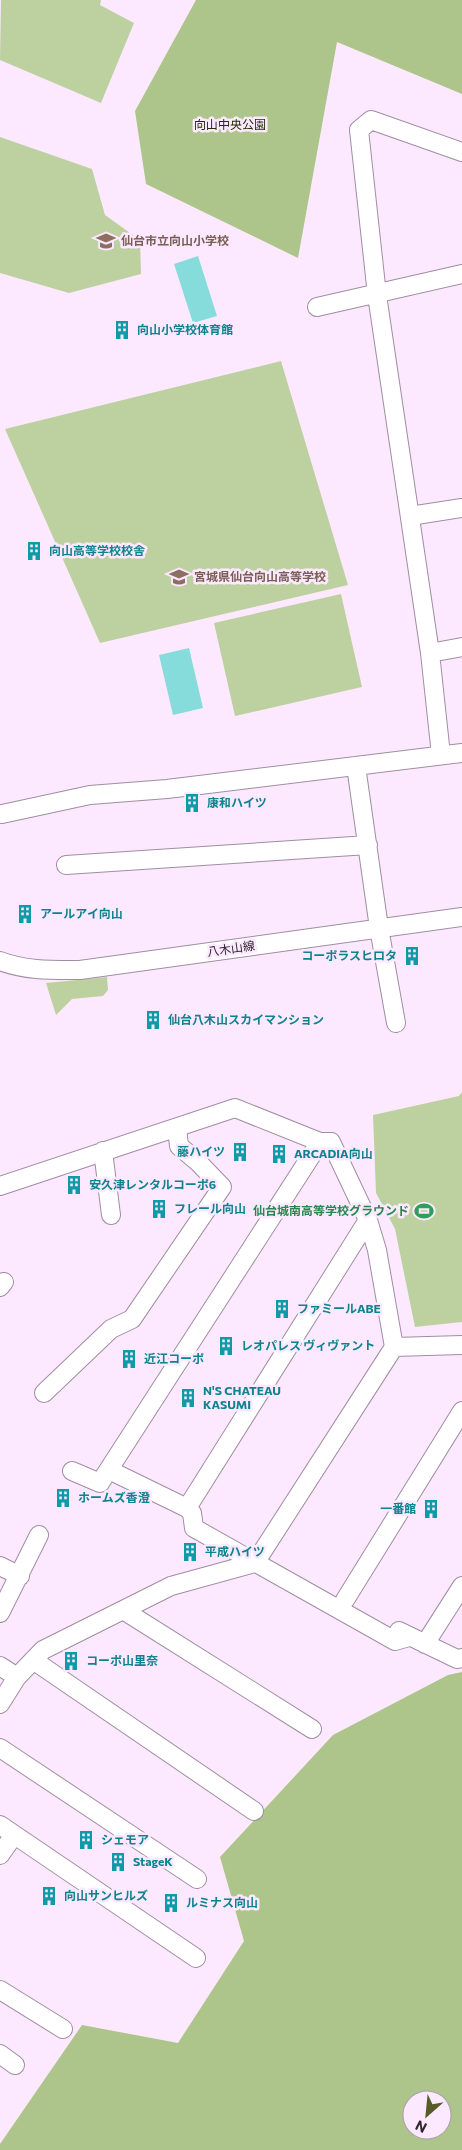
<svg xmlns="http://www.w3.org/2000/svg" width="462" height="2150" font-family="Commissioner,'Noto Sans JP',sans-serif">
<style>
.green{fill:#bdd1a0}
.forest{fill:#adc48a;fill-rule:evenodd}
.water{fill:#86dbdb}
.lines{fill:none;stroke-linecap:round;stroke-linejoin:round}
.minor-casing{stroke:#9f8da1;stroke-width:20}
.minor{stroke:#fff;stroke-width:18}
.labels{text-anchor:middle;stroke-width:5;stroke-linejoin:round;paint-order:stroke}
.park-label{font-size:12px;fill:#222f04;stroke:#fde9ff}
.education-label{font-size:12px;font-weight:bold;fill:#785e54;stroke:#fde9ff;text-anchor:start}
.culture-label{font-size:12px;font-weight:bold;fill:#0d838f;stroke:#fde9ff;text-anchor:start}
.street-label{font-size:12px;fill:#2f2730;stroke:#fde9ff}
.leisure-label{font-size:12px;font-weight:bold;fill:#27864d;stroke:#fde9ff;text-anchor:end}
</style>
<rect width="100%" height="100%" fill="#fde9ff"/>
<path class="green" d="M1 0H101L100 5 134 23 101 103 0 60Z
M0 137 92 169 105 215 140 240 141 274 69 293 0 273Z
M281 361 348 585 100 643 5 429Z
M341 594 362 687 235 716 214 623Z
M107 977 108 990 103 996 72 999 56 1015 46 983Z
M462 1092V1322L415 1327 395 1229 376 1193 373 1115 459 1096Z"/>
<path class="forest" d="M196 0H462V94L337 42 298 258 146 184 135 111Z
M462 1672V2150H0V2144L82 2025 178 2043 244 1941 220 1857 333 1735 448 1675ZM412 2100H442V2130H412Z"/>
<path class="water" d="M198 256 217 316 193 323 174 264Z
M189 648 203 708 173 715 159 655Z"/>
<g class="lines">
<g class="minor-casing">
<path id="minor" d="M317 307 462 274
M410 516 462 508
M430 653 462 647
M441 755 430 653 377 295 359 130 371 120 462 152
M356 766 379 928 396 1023
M2 814 90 795 167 789 462 753
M66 865 368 845
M0 961C26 971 53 970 80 970L462 917
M103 1151 111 1215
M0 1186 235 1108 320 1142H331L368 1220 377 1250 394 1347
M0 1287 4 1282
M44 1393 111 1329 132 1319 222 1187 198 1162 179 1146 177 1128
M109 1470 187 1508 368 1220
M72 1471 100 1483 320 1142
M187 1508 192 1513 194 1528 395 1641 409 1637
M0 1566 20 1576
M345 1600 462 1411
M123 1610 312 1729
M0 1613 39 1535
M399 1631 457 1659 462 1658
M425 1644 462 1586
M33 1660 254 1811
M0 1666 17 1677
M0 1704 17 1677 43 1650 171 1586 255 1563 394 1347 462 1345
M0 1748 197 1879
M0 1825 196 1958
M0 1855 14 1835
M0 1990 63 2029
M0 2054 15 2065"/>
</g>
<use href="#minor" class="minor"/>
</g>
<defs>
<g id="school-bare" transform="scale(1.5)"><path d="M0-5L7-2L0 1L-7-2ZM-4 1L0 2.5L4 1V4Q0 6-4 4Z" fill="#8d6e63" stroke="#fde9ff" stroke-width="2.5" paint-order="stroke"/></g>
<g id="building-bare" transform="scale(1.5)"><path d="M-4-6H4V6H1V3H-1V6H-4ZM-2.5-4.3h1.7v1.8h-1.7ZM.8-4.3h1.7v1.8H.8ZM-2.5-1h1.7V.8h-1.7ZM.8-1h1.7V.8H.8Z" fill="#0f9aa8" stroke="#fde9ff" stroke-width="2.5" paint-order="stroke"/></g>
<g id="stadium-bare" transform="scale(1.5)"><path d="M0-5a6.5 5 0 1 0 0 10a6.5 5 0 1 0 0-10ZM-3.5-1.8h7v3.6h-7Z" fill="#2e9e5b" stroke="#fde9ff" stroke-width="2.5" paint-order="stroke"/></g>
</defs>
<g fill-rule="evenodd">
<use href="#school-bare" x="106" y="241"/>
<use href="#building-bare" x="122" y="330"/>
<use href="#building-bare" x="34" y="551"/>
<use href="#school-bare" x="179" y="577"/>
<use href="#building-bare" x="192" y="803"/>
<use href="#building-bare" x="25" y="914"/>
<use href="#building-bare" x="412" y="956"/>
<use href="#building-bare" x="153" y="1020"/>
<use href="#building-bare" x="240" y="1152"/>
<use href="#building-bare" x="279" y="1154"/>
<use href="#building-bare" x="74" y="1185"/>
<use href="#building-bare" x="159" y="1209"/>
<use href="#stadium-bare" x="424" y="1211"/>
<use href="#building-bare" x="282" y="1309"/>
<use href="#building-bare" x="226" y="1346"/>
<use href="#building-bare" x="129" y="1359"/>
<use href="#building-bare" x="188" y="1398"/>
<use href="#building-bare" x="63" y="1498"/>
<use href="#building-bare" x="431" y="1509"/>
<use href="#building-bare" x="190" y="1552"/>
<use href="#building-bare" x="71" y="1661"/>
<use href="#building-bare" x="86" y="1840"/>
<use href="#building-bare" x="118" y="1862"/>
<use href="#building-bare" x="49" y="1896"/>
<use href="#building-bare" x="171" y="1903"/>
</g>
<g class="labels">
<g class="park-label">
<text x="230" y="129">向山中央公園</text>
</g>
<g class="education-label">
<text x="121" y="245">仙台市立向山小学校</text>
<text x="194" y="581">宮城県仙台向山高等学校</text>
</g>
<g class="culture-label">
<text x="137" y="334">向山小学校体育館</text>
<text x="49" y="555">向山高等学校校舎</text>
<text x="207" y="807">康和ハイツ</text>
<text x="40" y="918">アールアイ向山</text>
<text x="397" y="960" text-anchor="end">コーポラスヒロタ</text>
<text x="168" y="1024">仙台八木山スカイマンション</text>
<text x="225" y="1156" text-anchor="end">藤ハイツ</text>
<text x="294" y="1158">ARCADIA向山</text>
<text x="89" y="1189">安久津レンタルコーポ6</text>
<text x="174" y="1213">フレール向山</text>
<text x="297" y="1313">ファミールABE</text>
<text x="241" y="1350">レオパレス ヴィヴァント</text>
<text x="144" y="1363">近江コーポ</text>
<text x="203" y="1395">N'S CHATEAU<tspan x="203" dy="14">KASUMI</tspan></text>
<text x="78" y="1502">ホームズ香澄</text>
<text x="416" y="1513" text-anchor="end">一番館</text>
<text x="205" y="1556">平成ハイツ</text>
<text x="86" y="1665">コーポ山里奈</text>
<text x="101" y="1844">シェモア</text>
<text x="133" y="1866">StageK</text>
<text x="64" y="1900">向山サンヒルズ</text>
<text x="186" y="1907">ルミナス向山</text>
</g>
<g class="street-label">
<text transform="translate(231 949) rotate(-8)" y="4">八木山線</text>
</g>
<g class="leisure-label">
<text x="409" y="1215">仙台城南高等学校グラウンド</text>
</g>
</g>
<g transform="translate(427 2115) rotate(207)"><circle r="24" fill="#fde9ff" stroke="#ab9bac"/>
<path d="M0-4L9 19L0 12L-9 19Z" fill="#575b28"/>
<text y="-8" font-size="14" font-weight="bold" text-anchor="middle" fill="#2f2730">N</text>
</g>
</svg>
